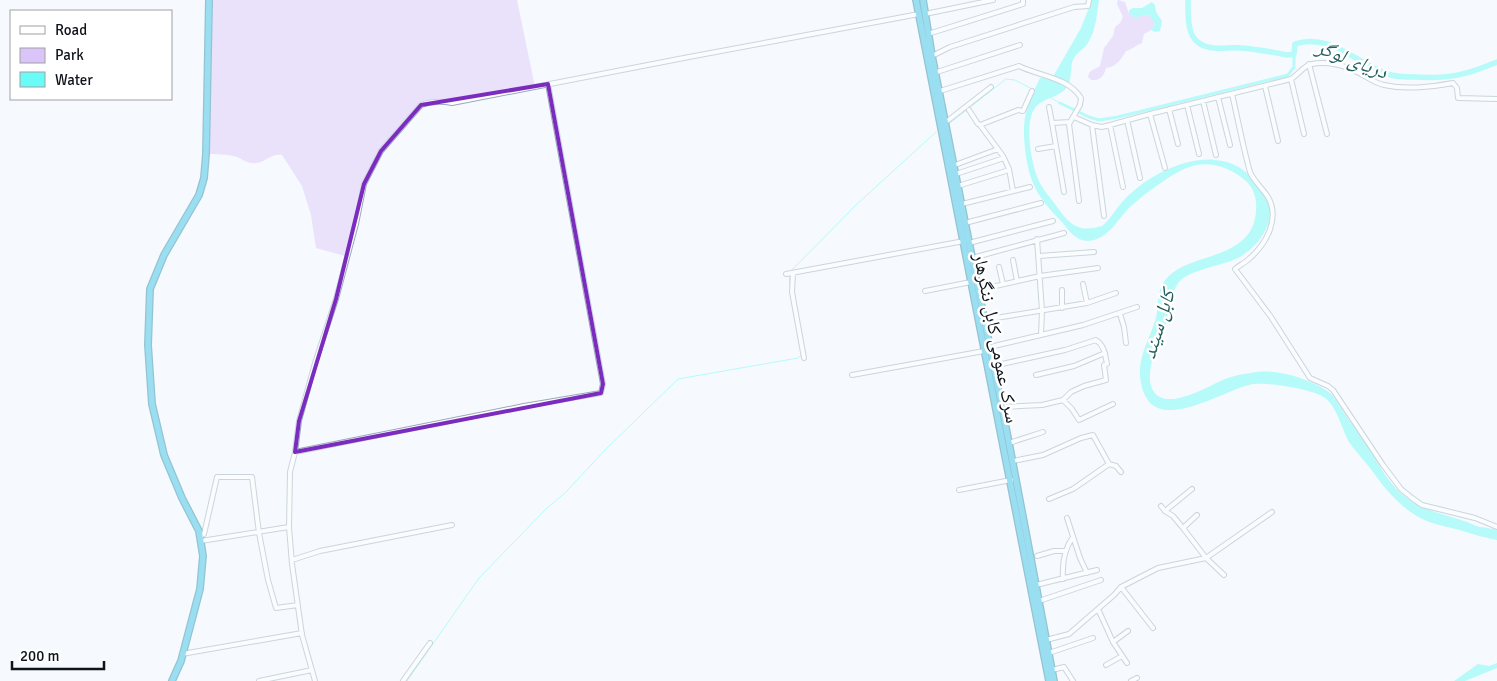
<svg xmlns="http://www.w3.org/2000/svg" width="1497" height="681" font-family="Signika,'Noto Naskh Arabic',sans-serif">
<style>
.green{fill:#dbc4f9}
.water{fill:#69fbf6}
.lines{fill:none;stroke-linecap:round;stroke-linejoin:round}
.stream{stroke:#69fbf6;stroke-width:1}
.canal{stroke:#69fbf6;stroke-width:3}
.river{stroke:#69fbf6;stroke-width:5.5}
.minor-casing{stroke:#98a9b9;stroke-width:6}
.highway-casing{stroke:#21819c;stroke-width:8}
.minor{stroke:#fff;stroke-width:4}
.highway{stroke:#2bbce2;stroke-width:5.5}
.marked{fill:none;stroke:#7b2cbf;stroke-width:4;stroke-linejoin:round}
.labels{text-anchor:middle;stroke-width:5;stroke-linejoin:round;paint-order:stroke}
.street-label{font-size:19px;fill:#0f141a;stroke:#fff}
.water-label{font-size:20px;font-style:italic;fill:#23605e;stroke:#fff}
</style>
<rect width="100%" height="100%" fill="#f6f9fd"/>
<path class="green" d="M209 0H517L535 87 452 103 440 101 421 106 381 151 364 184 356 224 345 256 316 248 311 215 302 186 282 155C269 153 264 165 252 163 247 163 242 159 237 157 227 154 216 154 206 154Z
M1118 0 1125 2 1129 14 1135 18 1144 15 1151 16 1155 24 1151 30 1144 34 1142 43C1135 45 1132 50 1126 51 1121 60 1116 67 1106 68 1104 76 1100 81 1091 80L1088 77C1089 69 1095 70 1100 66L1104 48 1113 36 1115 27 1120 23 1123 17 1117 4Z"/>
<path class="water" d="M1092 0H1099C1097 13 1096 30 1089 41 1086 48 1078 51 1074 58 1069 66 1073 79 1067 87 1059 98 1042 98 1035 108 1024 122 1031 163 1038 179 1042 189 1051 198 1057 207 1070 225 1078 233 1102 226 1111 219 1116 208 1124 200 1146 176 1190 153 1222 161 1238 164 1248 172 1257 185 1261 189 1265 194 1267 199 1277 220 1260 244 1243 255 1227 266 1191 268 1179 282 1168 296 1169 316 1164 332 1160 343 1154 353 1151 365 1150 372 1149 379 1151 386 1161 416 1208 386 1225 379 1233 376 1242 374 1251 373 1265 370 1280 372 1294 376 1306 380 1320 385 1330 393 1336 398 1340 407 1345 414 1350 423 1358 430 1363 438 1377 459 1386 483 1407 498 1424 511 1444 514 1464 521 1469 522 1474 526 1480 527 1486 528 1491 528 1497 530V540C1486 538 1476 535 1466 532 1454 528 1441 526 1429 522 1402 511 1386 490 1370 468 1363 459 1355 451 1349 442 1341 428 1337 404 1322 396 1310 389 1267 382 1253 384 1226 389 1174 425 1150 403 1145 397 1142 390 1141 383 1136 360 1148 343 1155 321 1158 313 1157 303 1159 294 1169 247 1251 269 1256 212 1257 201 1255 190 1247 182 1234 170 1215 162 1197 165 1179 167 1143 195 1129 208 1117 220 1108 240 1088 241 1076 241 1068 230 1062 222 1052 212 1038 197 1033 183 1026 167 1021 131 1026 113 1028 102 1035 89 1040 78L1051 77 1054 75 1081 28Z
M1152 2 1155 5 1156 12 1162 21 1160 31 1155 32 1151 30 1155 24 1150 16 1144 15 1135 18 1129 14V10L1133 8H1142Z
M1497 663V668L1465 681H1454L1478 664 1489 666Z"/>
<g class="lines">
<path class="stream" d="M1051 98 1060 103
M950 123 1006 79 1015 80 1036 91
M800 346 791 298 789 273 856 205 936 132
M407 681 479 578 546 509 566 492 604 451 678 379 798 358 801 355"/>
<path class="canal" d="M1060 103 1089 117 1099 120 1118 117 1288 75 1294 67V54"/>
<path class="river" d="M1188 0C1188 21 1186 46 1214 48 1223 49 1232 47 1241 48 1256 49 1272 52 1287 55L1294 54 1295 44C1331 32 1359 66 1391 75 1399 77 1407 77 1414 77 1449 79 1466 75 1497 62"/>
<g class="minor-casing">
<path id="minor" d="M925 14 993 0
M928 34 1023 4V0
M932 56 950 47 1074 7 1088 6 1089 0
M1309 64 1327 134
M937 72 1020 45
M1291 79 1304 134
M1265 86 1278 141
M940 91 1019 66C1039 76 1068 77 1081 98L1080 105 1069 124 1079 201
M1232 94C1238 120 1243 147 1250 172 1253 180 1263 189 1268 197 1280 218 1267 243 1250 258 1246 262 1240 265 1235 269L1271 317 1310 378 1328 386 1333 390 1383 465 1401 489 1412 498 1422 505 1475 518 1497 527
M1218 97 1230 145
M1203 101 1216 155
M1187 105 1199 154
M1049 107 1052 123
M1169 109 1178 144
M969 110 978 124 980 125 1003 156 1009 169 1013 191
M1150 114 1165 168
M1074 117 1092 125 1102 127 1110 125 1150 114 1291 79C1298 75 1304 65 1312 64 1326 61 1344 65 1357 72 1366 76 1374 83 1384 85 1407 90 1430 87 1453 83L1457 88 1458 98 1497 99
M1127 120 1140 178
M946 122 991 87
M980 125 1018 110 1023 111 1032 91
M1092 125 1104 216
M1110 125 1123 187
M1038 149 1056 146
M955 165 998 149
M956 174 1004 158
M958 186 1009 170
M1064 192 1052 123 1070 122
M962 204 1030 187
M965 223 1041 203
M1037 239 1042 311 1041 335
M969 243 1053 221
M1039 256 1094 252
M972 258 1064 233
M1013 260 1017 281
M999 267 1003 284
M793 273 792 292 804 358
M786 274 964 241
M1083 284 1087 303
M978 290 1040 276 1098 268
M1062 290V308
M925 291 971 282
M1120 314 1124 327 1126 343
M984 320 1087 303 1116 293
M990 347 1083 325 1137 307
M993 366 1065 350 1096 340C1104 345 1105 354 1107 364L1104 365 1106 380 1084 386 1071 392 1063 400 1042 405 1002 407
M852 375 984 351
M1036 375 1074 366 1105 353
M1063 400 1072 409 1079 420 1113 404
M1009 443 1043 432
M295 452 524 406 601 393 603 384 548 84
M1013 461 1043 455 1081 438 1093 435 1109 464 1116 466 1121 472
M959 490 1011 480
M1049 499 1073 489 1109 464
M1161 506 1165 511 1173 516 1183 528
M1165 511 1192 489
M1197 515 1183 528 1206 558 1224 575
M1067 518 1080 558 1087 573
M200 537 204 534 217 477H252L259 533 268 580 276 608 298 605
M201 541 289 527
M1037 556 1054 551H1066
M292 560 320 551 452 525
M1063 579C1062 564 1064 549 1073 537
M1036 585 1097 570
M1121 587 1153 628
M1039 601 1101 580
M1098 609 1113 642 1127 663
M1046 640 1069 634 1114 595 1121 587 1158 568 1206 558 1272 512
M1113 642 1128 631
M1049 653 1093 638
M182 654 302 633
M1106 665 1122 656
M1052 670 1064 667 1073 681
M259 681 312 670
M315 681 302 635 292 564 289 527 290 472 295 452 299 421 315 363 336 299 356 224 364 184 381 151 421 105C432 101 441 101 452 103L689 57 919 14
M403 681 430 643
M1131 681 1137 678"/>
</g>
<g class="highway-casing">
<path id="highway" d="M916 0 1049 681
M923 0 932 56 1009 443 1054 681
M172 681 181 661 200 589 203 556 199 531 182 498 164 455 152 404 148 345 150 289 164 255 199 195 204 178 206 154 209 0"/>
</g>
<use href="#minor" class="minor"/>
<use href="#highway" class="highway"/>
</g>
<path d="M0 0H1497V681H0ZM548 84 603 384 601 393 295 452 299 421 336 299 364 184 381 151 421 105Z" fill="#f6f9fd" fill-opacity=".55" fill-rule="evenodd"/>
<path class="marked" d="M548 84 603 384 601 393 295 452 299 421 336 299 364 184 381 151 421 105Z"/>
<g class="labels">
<g class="street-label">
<text transform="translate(997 338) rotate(79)" y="7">سرک عمومی کابل ننگرهار</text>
</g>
<g class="water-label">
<text transform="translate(1352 59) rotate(21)" y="7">دریای لوگر</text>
<text transform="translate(1158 324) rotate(-73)" y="7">کابل سيند</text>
</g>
</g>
<rect x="10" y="10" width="162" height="90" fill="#ffffff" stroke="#9fa1a3"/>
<rect x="20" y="26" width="25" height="8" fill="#ffffff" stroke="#9fa1a3"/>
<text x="55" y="35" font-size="15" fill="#0f141a">Road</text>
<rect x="20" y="48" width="25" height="15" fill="#dbc4f9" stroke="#9fa1a3"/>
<text x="55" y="60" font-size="15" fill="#0f141a">Park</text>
<rect x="20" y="72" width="25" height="15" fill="#69fbf6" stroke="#9fa1a3"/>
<text x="55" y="85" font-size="15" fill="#0f141a">Water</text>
<path d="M12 661v8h92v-8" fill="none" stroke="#0f141a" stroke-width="2.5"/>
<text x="20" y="661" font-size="15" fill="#0f141a" stroke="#ffffff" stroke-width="4" paint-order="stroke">200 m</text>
</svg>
